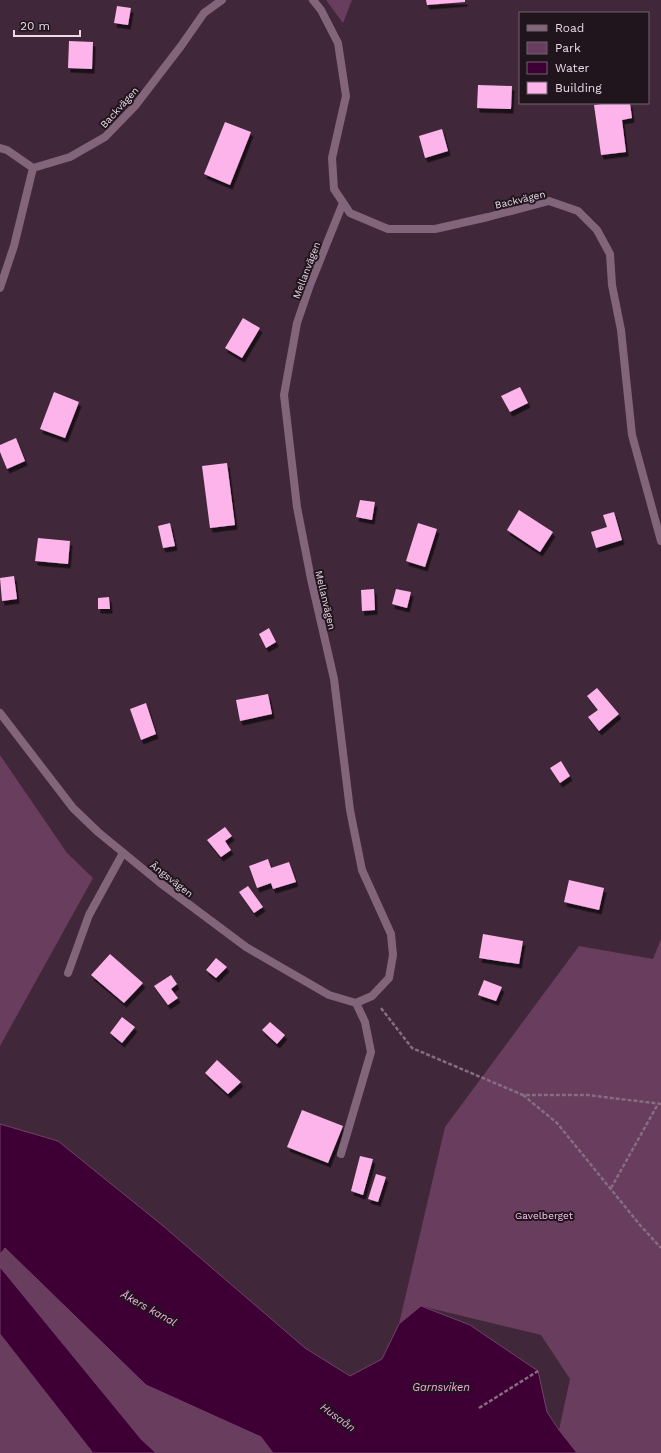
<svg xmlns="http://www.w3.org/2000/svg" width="661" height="1453" font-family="'Work Sans',sans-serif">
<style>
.green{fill:#683d5e}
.water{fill:#3e0034;stroke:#724169}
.building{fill:#fdb4ea;filter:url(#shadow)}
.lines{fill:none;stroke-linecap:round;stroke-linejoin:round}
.path{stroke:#856e7f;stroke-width:2.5;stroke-dasharray:4 2;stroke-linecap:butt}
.service{stroke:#82657a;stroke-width:8}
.minor{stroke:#82657a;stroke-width:8}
.labels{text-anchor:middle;stroke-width:4;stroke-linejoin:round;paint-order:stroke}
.street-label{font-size:10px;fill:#ebd9e6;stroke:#20151d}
.park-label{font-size:10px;fill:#fcc3ed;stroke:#20151d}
.water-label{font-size:11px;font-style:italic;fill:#f7ade4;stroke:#20151d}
</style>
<defs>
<filter id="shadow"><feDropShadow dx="2.5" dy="4.5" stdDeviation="0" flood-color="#0009"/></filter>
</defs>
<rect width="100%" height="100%" fill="#41273a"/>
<path class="green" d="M326 0H352L343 23Z
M0 755 67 853 93 878 0 1046Z
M661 939V1453H577L559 1430 570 1379 541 1335 421 1306 399 1324 445 1127 579 946 653 959Z
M5 1248 146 1385 261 1437 273 1453H156L141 1439 0 1267V1254Z
M0 1334 93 1453H0Z"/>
<path class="water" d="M0 1124 58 1141 162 1225 305 1348 350 1376 382 1359 399 1324 421 1306 470 1325 538 1371 547 1412 559 1430 577 1453H273L261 1437 146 1385 5 1248 0 1254Z
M0 1267 141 1439 156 1453H93L0 1334Z"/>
<path class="building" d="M426 0H465V2L427 5Z
M117 6 131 8 128 25 114 23Z
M69 41 93 42 92 69 68 68Z
M478 85 512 86 511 109 477 108Z
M609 103H630L632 118 622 120 626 152 601 155 594 105Z
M225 122 251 132 230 185 204 174Z
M442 129 448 151 425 158 419 136Z
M243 318 260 328 242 358 225 348Z
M520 387 528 403 510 412 501 396Z
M54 392 79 402 65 438 40 429Z
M16 438 25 461 7 469 0 452V445Z
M227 463 235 525 210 528 202 466Z
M360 500 375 502 372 520 356 517Z
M519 510 553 532 540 552 507 530Z
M614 512 622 540 596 548 591 532 607 527 603 515Z
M170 523 175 546 163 548 158 526Z
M418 523 437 529 425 567 406 561Z
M38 538 70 541 68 564 35 561Z
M14 576 17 599 2 601 0 578Z
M374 589 375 610 362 611 361 590Z
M396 589 411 592 407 608 392 604Z
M109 597 110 609H98V598Z
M269 628 276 642 266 648 259 634Z
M597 688 619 714 599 731 588 717 598 710 587 696Z
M268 694 272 714 240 721 236 700Z
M146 703 156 734 141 740 130 709Z
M561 761 570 776 560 783 550 768Z
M225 827 232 836 225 841 231 850 221 857 207 840Z
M268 859 271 868 289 862 296 882 273 889 271 883 257 888 249 866Z
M569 880 604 888 599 910 564 902Z
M248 886 263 907 254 913 239 892Z
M483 934 523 941 519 964 479 958Z
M110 954 143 983 124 1003 91 975Z
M216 958 227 967 216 978 206 970Z
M171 975 177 984 171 989 178 998 168 1005 154 986Z
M484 980 502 987 496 1001 478 995Z
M122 1017 135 1027 122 1043 110 1033Z
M270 1022 285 1035 277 1044 262 1030Z
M217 1060 241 1082 228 1094 205 1073Z
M302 1110 343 1126 328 1163 287 1147Z
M360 1156 373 1159 363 1195 351 1191Z
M376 1174 386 1177 378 1202 368 1199Z"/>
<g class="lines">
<path class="path" d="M381 1008 412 1048 523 1095H588L661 1104
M523 1095 557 1123 640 1225 661 1248
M611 1188 658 1104
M479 1408 538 1371"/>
<path class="service" d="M68 973 89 915 123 853
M341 1154 371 1052 365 1022 356 1003"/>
<path class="minor" d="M313 0 321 10 338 43 346 96 332 158 334 189 350 213 388 229H435L488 217 549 201 578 211 597 230 610 254 612 285 621 330 632 435 661 541
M0 148 7 150 33 168 70 157 105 137 135 106 181 46 204 13 222 0
M0 288 14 246 33 168
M0 713 73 808 98 832 159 882 246 947 329 995 356 1003 372 996 389 978 393 955 391 934 362 870 350 810 334 679 311 579 297 507 284 395 297 323 310 285 343 203"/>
</g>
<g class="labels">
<g class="street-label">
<text transform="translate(119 107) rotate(-48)" y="4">Backvägen</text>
<text transform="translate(520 199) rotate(-13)" y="4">Backvägen</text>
<text transform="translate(306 270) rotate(-69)" y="4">Mellanvägen</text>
<text transform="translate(326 600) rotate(77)" y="4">Mellanvägen</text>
<text transform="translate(172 879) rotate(38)" y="4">Ängsvägen</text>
</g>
<g class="park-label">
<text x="544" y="1219">Gavelberget</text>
</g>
<g class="water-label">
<text transform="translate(149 1308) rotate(29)" y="4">Åkers kanal</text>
<text x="441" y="1391">Garnsviken</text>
<text transform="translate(338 1417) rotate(36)" y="4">Husaån</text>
</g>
</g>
<rect x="519" y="12" width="130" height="92" fill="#20151d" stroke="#71636d"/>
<rect x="527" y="25" width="20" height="6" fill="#82657a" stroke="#71636d"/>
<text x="555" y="32" font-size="12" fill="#ebd9e6">Road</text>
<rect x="527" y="42" width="20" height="12" fill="#683d5e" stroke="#71636d"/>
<text x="555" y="52" font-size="12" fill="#ebd9e6">Park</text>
<rect x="527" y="62" width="20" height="12" fill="#3e0034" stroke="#71636d"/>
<text x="555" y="72" font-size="12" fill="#ebd9e6">Water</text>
<rect x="527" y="82" width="20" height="12" fill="#fdb4ea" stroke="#71636d"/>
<text x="555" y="92" font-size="12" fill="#ebd9e6">Building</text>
<path d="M14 30v6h66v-6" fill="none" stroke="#ebd9e6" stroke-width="2"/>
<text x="20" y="30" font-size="12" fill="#ebd9e6" stroke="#20151d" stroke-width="3" paint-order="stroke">20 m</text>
</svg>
